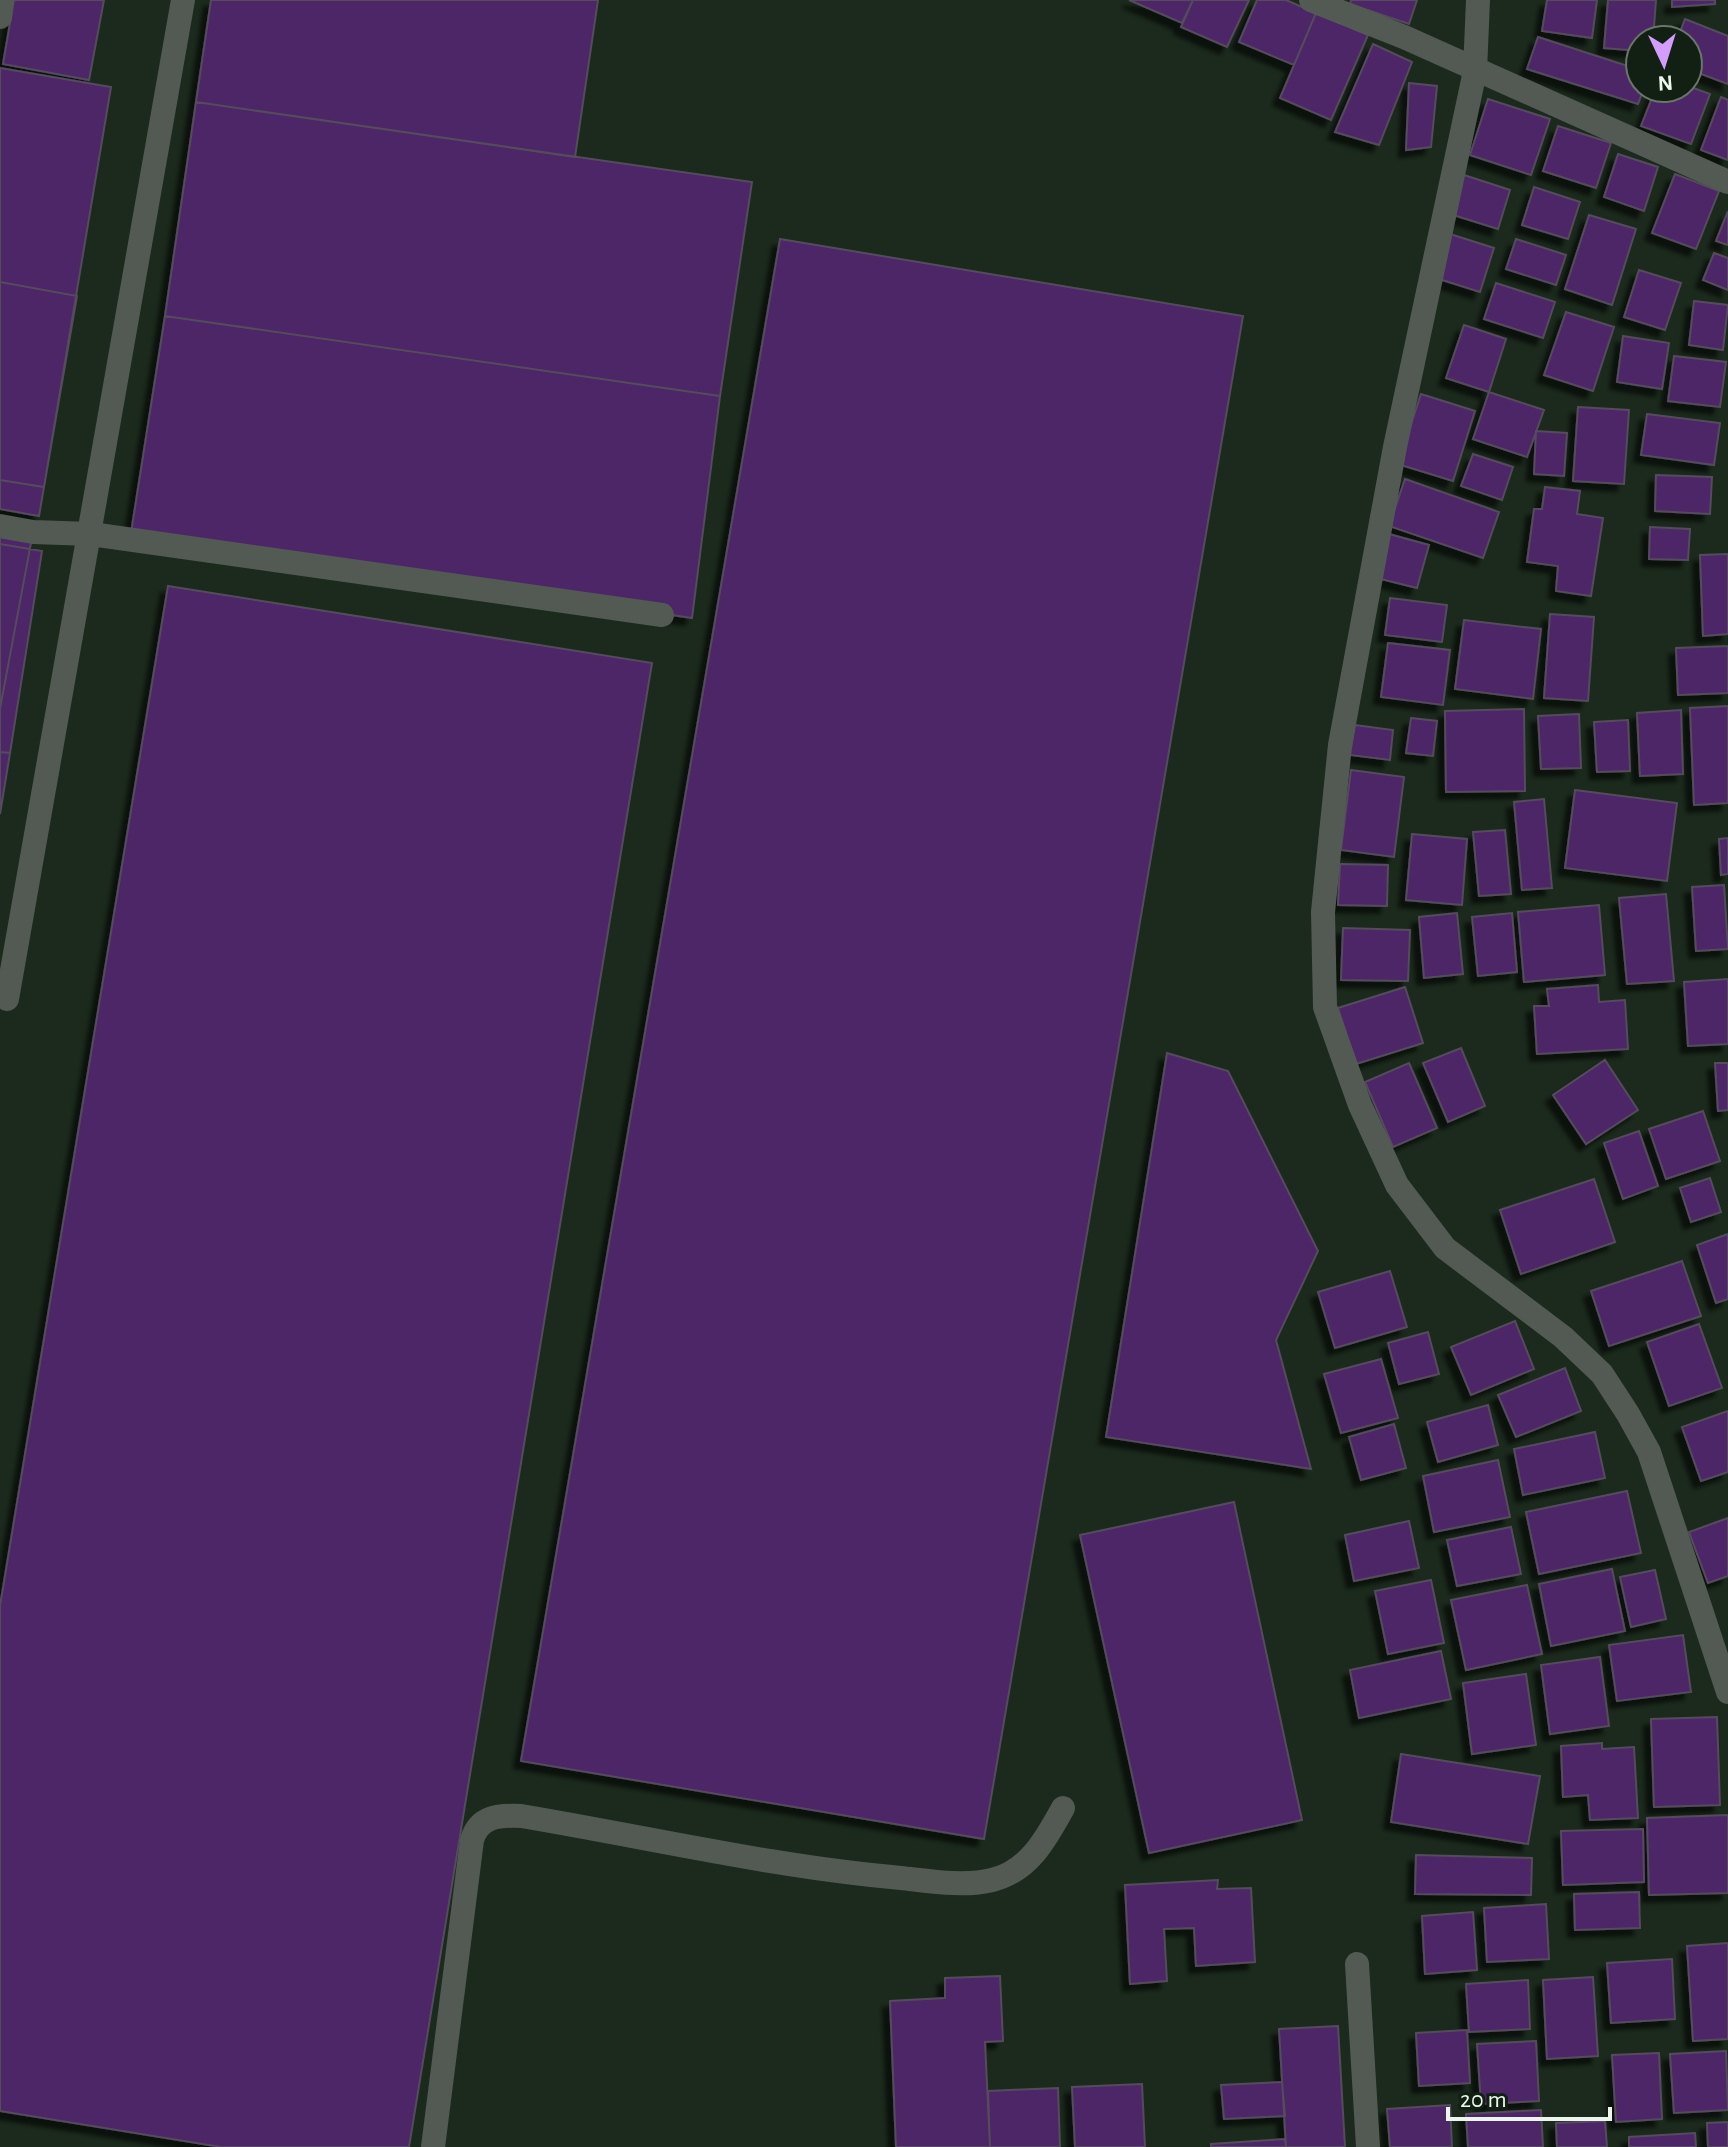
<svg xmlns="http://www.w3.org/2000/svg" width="1728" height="2147" font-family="'Alegreya Sans',sans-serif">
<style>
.building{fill:#4d2568;stroke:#544b5d;stroke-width:2;filter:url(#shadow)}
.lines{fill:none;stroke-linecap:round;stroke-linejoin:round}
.service{stroke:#535a54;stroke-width:24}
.minor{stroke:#535a54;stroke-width:24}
</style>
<defs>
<filter id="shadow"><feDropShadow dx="-7" dy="7" stdDeviation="2" flood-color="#0009"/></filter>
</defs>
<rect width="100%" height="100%" fill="#1b2a1c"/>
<path class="building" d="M14 0H104L89 80 3 64Z
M211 0H598L575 157 196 102Z
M1129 0H1193L1182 23Z
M1193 0H1249L1227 47 1181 27Z
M1257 0H1286L1316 13 1294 65 1239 42Z
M1351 0H1417L1409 24 1350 4Z
M1547 0H1597L1592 38 1542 31Z
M1608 0H1656L1653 40H1640V51L1604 48Z
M1672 0H1715V4L1672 7Z
M1316 13 1368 35 1331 120 1280 98Z
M1685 19 1728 36V84L1688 69V40H1677Z
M1538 37 1640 70V88H1644L1638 104 1527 69Z
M1373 44 1412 62 1379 145 1335 132Z
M0 68 111 87 44 487 0 480Z
M1409 83 1437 86 1431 147 1406 150Z
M1688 86 1710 94 1691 144 1641 126 1656 88Z
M1721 97 1728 100V160L1701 150Z
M1488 99 1550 119 1531 175 1470 155Z
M196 102 752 182 720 396 165 316Z
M1558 126 1611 143 1596 188 1543 171Z
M1618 154 1658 167 1644 211 1604 197Z
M1461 174 1510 190 1498 229 1447 213Z
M1675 174 1719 191 1696 249 1652 233Z
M1534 187 1580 202 1568 239 1522 225Z
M1728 211V245L1716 241Z
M1589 215 1636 229 1612 305 1565 289Z
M1450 234 1494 248 1480 292 1436 278Z
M780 239 1243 316 984 1839 521 1761Z
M1516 239 1566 255 1556 285 1506 269Z
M1714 253 1728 258V290L1703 280Z
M1639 270 1681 283 1665 330 1624 317Z
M0 282 77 296 39 516 0 509Z
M1496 283 1555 302 1543 338 1484 319Z
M1694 301 1728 305 1723 350 1689 345Z
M1566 312 1614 327 1593 391 1544 375Z
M165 316 720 396 692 618 131 533Z
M1464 325 1506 339 1489 392 1446 378Z
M1623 336 1669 343 1662 389 1617 382Z
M1674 356 1726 362 1720 407 1668 401Z
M1489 392 1544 410 1527 457 1473 439Z
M1421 394 1475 411 1453 481 1398 464Z
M1578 407 1629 410 1624 484 1573 481Z
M1647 414 1720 423 1714 465 1641 455Z
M1536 431 1567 433 1564 476 1534 474Z
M1473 454 1513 467 1502 500 1461 486Z
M1656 475 1712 477 1710 514 1655 511Z
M1405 479 1499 512 1483 558 1389 526Z
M1545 487 1580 491 1577 514 1603 518 1591 596 1556 591 1558 566 1527 562 1534 509H1542Z
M0 526 33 532 0 709Z
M1650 527 1690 529 1688 560 1649 559Z
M1389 534 1429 545 1417 588 1377 578Z
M0 544 42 551 10 753 0 752Z
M1728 554V634L1703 636 1700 555Z
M168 586 652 663 409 2147H221L0 2111V1606Z
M1390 598 1447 605 1442 642 1385 635Z
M1550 614 1594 617 1588 701 1544 698Z
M1464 620 1541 629 1533 699 1455 689Z
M1388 643 1450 650 1443 705 1381 697Z
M1728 646V693L1678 695 1676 648Z
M1728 706V803L1694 805 1690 708Z
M1524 709 1525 791 1446 792 1445 711Z
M1681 710 1683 774 1640 776 1637 713Z
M1579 714 1581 768 1541 769 1538 716Z
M1411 718 1437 721 1433 756 1406 753Z
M1628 720 1630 771 1597 772 1594 722Z
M1355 725 1393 730 1390 760 1350 755Z
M0 752 10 753 0 814Z
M1351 770 1404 777 1394 857 1341 850Z
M1575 790 1677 803 1667 881 1565 868Z
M1544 799 1552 888 1522 890 1514 802Z
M1505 830 1511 894 1479 896 1473 832Z
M1412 834 1467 839 1462 905 1406 900Z
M1728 838V874L1721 875 1719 839Z
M1340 864 1388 865 1387 906 1338 905Z
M1724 885 1728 949 1696 951 1692 887Z
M1666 894 1674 981 1627 984 1619 898Z
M1599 905 1605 975 1524 982 1518 912Z
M1457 913 1463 974 1424 978 1419 917Z
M1512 913 1517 972 1478 976 1472 917Z
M1343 928 1410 930 1408 981 1341 980Z
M1728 979V1044L1688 1046 1684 982Z
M1598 985 1599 1002 1625 1000 1628 1049 1537 1054 1534 1006H1549L1547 989Z
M1405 987 1423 1043 1356 1064 1338 1008Z
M1461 1048 1485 1106 1448 1122 1423 1063Z
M1167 1053 1228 1071 1318 1251 1276 1340 1311 1469 1106 1437Z
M1605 1060 1638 1110 1586 1144 1553 1095Z
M1409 1063 1437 1128 1393 1147 1365 1082Z
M1715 1063H1728V1110L1718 1111Z
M1703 1111 1720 1161 1666 1179 1649 1129Z
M1639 1131 1658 1186 1623 1199 1604 1143Z
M1710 1178 1721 1212 1691 1222 1680 1188Z
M1594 1179 1615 1242 1521 1274 1500 1210Z
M1728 1234V1299L1716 1303 1697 1245Z
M1682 1261 1701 1316 1609 1346 1591 1291Z
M1390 1271 1407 1327 1335 1348 1318 1292Z
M1515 1321 1534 1369 1471 1395 1451 1347Z
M1699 1324 1722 1388 1669 1406 1647 1342Z
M1428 1332 1439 1374 1399 1384 1388 1343Z
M1381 1359 1398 1418 1341 1433 1324 1374Z
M1565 1368 1581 1411 1516 1437 1498 1395Z
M1488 1405 1498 1445 1438 1462 1427 1422Z
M1728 1411V1472L1701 1481 1682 1427Z
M1394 1424 1406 1468 1361 1480 1349 1437Z
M1595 1432 1605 1478 1523 1495 1514 1449Z
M1498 1460 1510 1517 1434 1532 1423 1476Z
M1627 1491 1641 1553 1539 1574 1526 1512Z
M1234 1502 1302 1820 1149 1853 1080 1535Z
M1728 1518V1576L1708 1583 1689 1532Z
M1409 1521 1419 1568 1354 1581 1345 1535Z
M1511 1527 1521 1574 1457 1586 1447 1540Z
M1612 1569 1625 1631 1551 1646 1539 1584Z
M1655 1570 1666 1619 1631 1627 1620 1577Z
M1431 1580 1444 1643 1388 1654 1375 1591Z
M1527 1585 1542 1654 1466 1670 1451 1600Z
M1683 1635 1691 1692 1617 1701 1609 1645Z
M1441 1651 1451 1699 1359 1718 1350 1670Z
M1600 1657 1609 1726 1550 1734 1541 1665Z
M1526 1674 1536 1745 1472 1754 1463 1683Z
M1717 1717 1720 1805 1654 1807 1651 1719Z
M1602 1743V1749L1634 1747 1638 1818 1590 1820 1588 1795 1563 1797 1561 1746Z
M1401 1754 1540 1776 1528 1844 1391 1822Z
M1728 1815V1893L1649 1895 1647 1818Z
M1643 1829 1644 1882 1563 1885 1561 1831Z
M1416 1855 1532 1858 1531 1895 1415 1894Z
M1218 1880 1217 1889 1251 1888 1255 1962 1196 1966 1194 1928 1164 1929 1167 1981 1130 1984 1125 1885Z
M1639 1892 1640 1928 1575 1930 1574 1894Z
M1546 1904 1549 1959 1487 1962 1484 1908Z
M1473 1912 1477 1970 1425 1974 1422 1916Z
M1728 1943V2039L1693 2041 1687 1946Z
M1672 1959 1675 2019 1611 2023 1607 1963Z
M1000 1976 1003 2041 985 2042 990 2147H896L890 2001 945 1998V1978Z
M1593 1977 1598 2056 1547 2059 1543 1980Z
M1528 1980 1530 2029 1469 2032 1466 1984Z
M1338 2026 1345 2147H1286L1279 2029Z
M1467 2030 1470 2083 1419 2086 1416 2033Z
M1536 2041 1539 2101 1481 2104 1477 2044Z
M1726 2051 1728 2110 1674 2113 1670 2054Z
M1659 2053 1662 2119 1616 2122 1612 2055Z
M1282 2082 1285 2116 1224 2119 1221 2085Z
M1142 2084 1145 2147H1075L1072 2087Z
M1058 2088 1060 2147H990L988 2091Z
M1450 2105 1452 2147H1390L1387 2109Z
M1541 2110 1543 2147H1468L1466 2114Z
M1605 2121 1607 2147H1557L1556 2123Z
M1728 2122V2147H1708L1707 2123Z
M1695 2133 1696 2147H1629V2137Z
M1285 2139 1286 2147H1211V2144Z"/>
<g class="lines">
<path class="service" d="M0 17 2 0
M0 526 33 532 91 534 662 615
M7 999 183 0
M433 2147 472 1840C479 1816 499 1815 521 1816 647 1837 774 1867 901 1878 929 1881 964 1887 992 1880 1029 1871 1046 1839 1063 1808"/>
<path class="minor" d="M1311 0 1404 37 1728 182
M1478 0 1475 71 1395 447 1340 745 1323 912 1325 1007 1360 1105 1397 1185 1445 1248 1563 1337 1602 1374 1628 1414 1649 1452 1728 1692
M1357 1964 1368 2147"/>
</g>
<g transform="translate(1664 64) rotate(176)"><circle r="38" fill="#112013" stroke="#69766a" stroke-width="2"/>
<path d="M0-6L14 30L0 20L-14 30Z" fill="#d29dfd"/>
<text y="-12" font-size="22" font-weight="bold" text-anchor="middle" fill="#ecf6ed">N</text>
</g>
<path d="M1448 2107v12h162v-12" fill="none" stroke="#ecf6ed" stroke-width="4"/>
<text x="1460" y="2107" font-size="24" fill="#ecf6ed" stroke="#112013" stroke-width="6" paint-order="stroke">20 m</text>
</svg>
